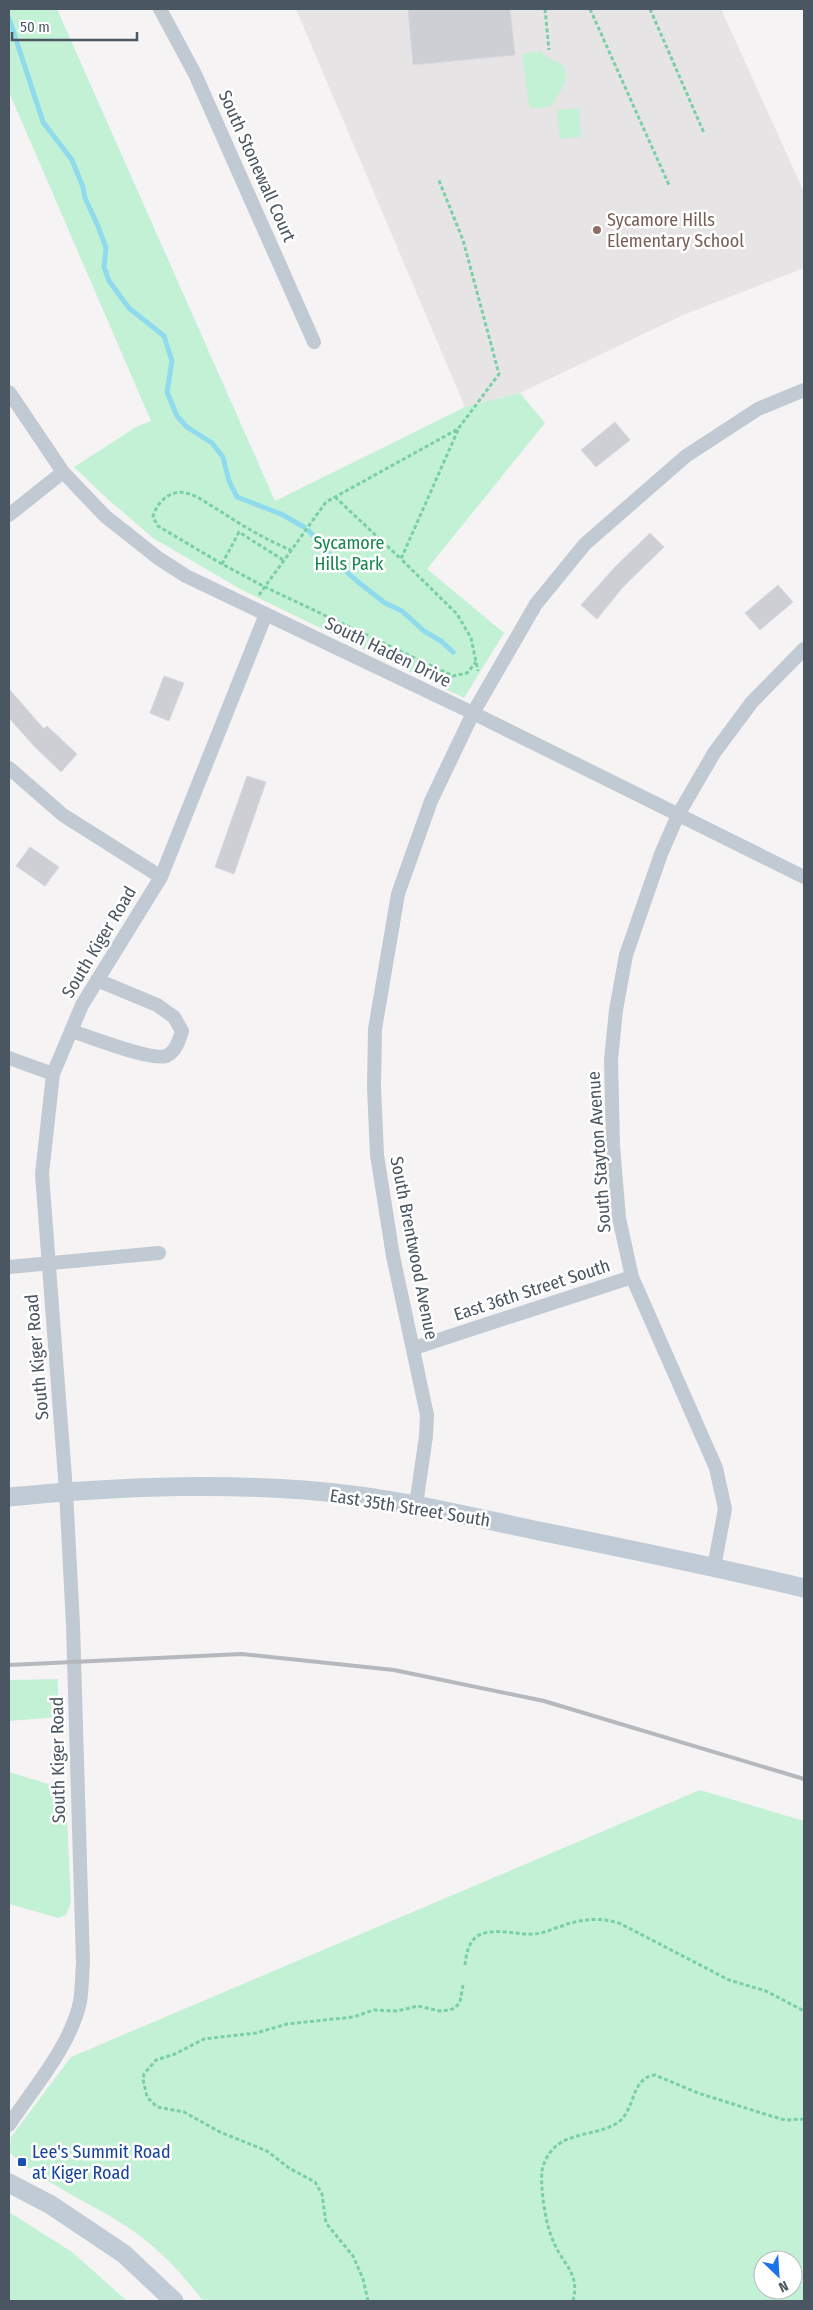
<svg xmlns="http://www.w3.org/2000/svg" width="813" height="2310" font-family="'Fira Sans Condensed',sans-serif">
<style>
.education{fill:#e6e4e5}
.green{fill:#c3f1d5;fill-rule:evenodd}
.lines{fill:none;stroke-linecap:round;stroke-linejoin:round}
.stream{stroke:#90daee;stroke-width:5}
.building{fill:#cdcfd5;stroke:#d7d9de}
.path{stroke:#7ad0a6;stroke-width:3;stroke-dasharray:4 2.5;stroke-linecap:butt}
.street{stroke:#c1cad2;stroke-width:14}
.secondary{stroke:#c1cbd6;stroke-width:19}
.rail{stroke:#b5b8bd;stroke-width:4}
.education-dot{fill:#8d6e63;stroke:#fff;stroke-width:2}
.transit-dot{fill:#1a4fb4;stroke:#fff;stroke-width:2}
.labels{text-anchor:middle;stroke-width:5;stroke-linejoin:round;paint-order:stroke}
.street-label{font-size:18px;fill:#4a5661;stroke:#fff}
.education-label{font-size:18px;fill:#785e54;stroke:#fff;text-anchor:start}
.park-label{font-size:18px;fill:#17864f;stroke:#fff}
.transit-label{font-size:18px;fill:#164399;stroke:#fff;text-anchor:start}
</style>
<rect width="100%" height="100%" fill="#f5f3f3"/>
<path class="education" d="M296 9H721L804 192V268L683 315 520 393 465 407Z"/>
<path class="green" d="M9 9H57L275 501 465 407 520 393 545 423 427 569 504 633 464 698 242 590 153 538 102 494 74 467 136 427 151 421 9 92Z
M541 51C545 58 550 58 557 62 578 71 558 94 551 106L532 109 528 101 522 54Z
M579 108 581 137 560 139 557 110Z
M58 1679V1717L9 1721V1680Z
M9 1772 55 1786 61 1789 66 1796 71 1903 66 1915 58 1918 9 1904Z
M700 1790 804 1821V2301H203C184 2276 162 2252 136 2233 96 2204 47 2187 10 2153L11 2137 71 2057ZM763 2260H793V2290H763Z
M9 2212 72 2252 127 2301H9Z"/>
<g class="lines">
<path class="stream" d="M9 18 43 122 72 160 83 187 85 198 98 226 106 248 104 267 109 281 129 308 164 336 172 361 167 392 177 416 187 427 212 443 223 457 229 481 237 497 281 514 304 527
M309 531 338 564 358 582 385 603 402 611 424 631 441 641 453 652"/>
</g>
<path class="building" d="M408 9H510L515 55 413 65Z
M615 422 630 440 596 467 581 450Z
M650 533 664 547 623 587 597 619 581 605 615 567Z
M778 585 793 602 760 630 745 613Z
M164 676 184 683 169 721 150 713Z
M9 689 44 729 47 726 77 754 61 772 34 746 9 718Z
M247 776 266 782 234 874 215 867Z
M30 847 59 867 45 886 16 866Z"/>
<g class="lines">
<path class="path" d="M545 9 549 50
M590 9 669 185
M650 9 704 133
M458 430 401 559 457 614 471 638 478 671
M335 497 401 559
M283 560 239 532 222 564 265 587 453 676 467 673 476 662
M222 564 158 526 153 517C156 503 170 489 186 493 199 496 209 505 220 511 243 526 266 540 291 550
M259 595 326 502 458 429 499 374 463 240 438 178
M465 1965C466 1955 468 1944 476 1937 489 1927 514 1934 529 1934 540 1935 549 1930 559 1927 580 1919 597 1917 619 1923L729 1980 766 1991 804 2011
M368 2301 363 2279 353 2256 326 2223 322 2194 315 2182 289 2168 267 2151 220 2132 184 2112 157 2107 147 2097 143 2079 144 2074 156 2060 175 2054 204 2039 256 2033 287 2024 353 2017 374 2010 397 2011 418 2006 440 2011 449 2010 455 2008 460 2002 463 1985
M573 2301C580 2273 564 2266 554 2243 546 2227 540 2189 542 2171 543 2163 548 2154 554 2148 570 2132 599 2135 617 2123 636 2111 630 2078 655 2075L698 2093 771 2116 785 2120 804 2119"/>
<path class="street" d="M160 9 195 74 314 342
M9 392 63 472 105 516 158 558 186 576 473 713 804 877
M9 515 63 472
M9 768 63 815 161 877
M71 1031C89 1036 150 1061 166 1056 176 1052 179 1040 182 1031L174 1017 157 1005 97 980
M9 1058 53 1074
M9 1267 159 1253
M414 1348 632 1277
M416 1505 426 1436 427 1415 393 1256 377 1155 374 1087 375 1029 398 894 431 801 473 713 536 604 585 544 686 456 758 409 804 390
M714 1567 725 1509 716 1468 632 1277 619 1218 613 1146 611 1060 616 1010 626 955 661 854 678 815 714 753 752 702 804 649
M9 2125C34 2087 70 2047 80 2002 82 1989 82 1976 83 1963L73 1625 66 1491 42 1174 53 1074 82 1005 161 877 266 614"/>
<path class="secondary" d="M9 1497C122 1486 239 1481 352 1495 415 1503 477 1518 539 1531 628 1549 716 1567 804 1588
M9 2183 51 2205 124 2254 174 2301"/>
<path class="rail" d="M9 1665 242 1654 394 1670 544 1701 804 1779"/>
</g>
<circle class="education-dot" cx="597" cy="230" r="5"/>
<rect class="transit-dot" x="17" y="2157" width="10" height="10" rx="2.5"/>
<g class="labels">
<g class="street-label">
<text transform="translate(257 166) rotate(66)" y="6">South Stonewall Court</text>
<text transform="translate(388 652) rotate(26)" y="6">South Haden Drive</text>
<text transform="translate(99 942) rotate(-59)" y="6">South Kiger Road</text>
<text transform="translate(599 1152) rotate(-94)" y="6">South Stayton Avenue</text>
<text transform="translate(414 1248) rotate(79)" y="6">South Brentwood Avenue</text>
<text transform="translate(532 1290) rotate(-18)" y="6">East 36th Street South</text>
<text transform="translate(37 1357) rotate(-95)" y="6">South Kiger Road</text>
<text transform="translate(410 1508) rotate(9)" y="6">East 35th Street South</text>
<text transform="translate(58 1760) rotate(-91)" y="6">South Kiger Road</text>
</g>
<g class="education-label">
<text x="607" y="226">Sycamore Hills<tspan x="607" dy="21">Elementary School</tspan></text>
</g>
<g class="park-label">
<text x="349" y="549">Sycamore<tspan x="349" dy="21">Hills Park</tspan></text>
</g>
<g class="transit-label">
<text x="32" y="2158">Lee's Summit Road<tspan x="32" dy="21">at Kiger Road</tspan></text>
</g>
</g>
<rect width="813" height="2310" fill="none" stroke="#4a5661" stroke-width="20"/>
<g transform="translate(778 2275) rotate(155)"><circle r="24" fill="#ffffff" stroke="#b7bbc0"/>
<path d="M0-4L9 19L0 12L-9 19Z" fill="#1a73e8"/>
<text y="-8" font-size="14" font-weight="bold" text-anchor="middle" fill="#4a5661">N</text>
</g>
<path d="M12 32v8h125v-8" fill="none" stroke="#4a5661" stroke-width="2.5"/>
<text x="20" y="32" font-size="15" fill="#4a5661" stroke="#ffffff" stroke-width="4" paint-order="stroke">50 m</text>
</svg>
